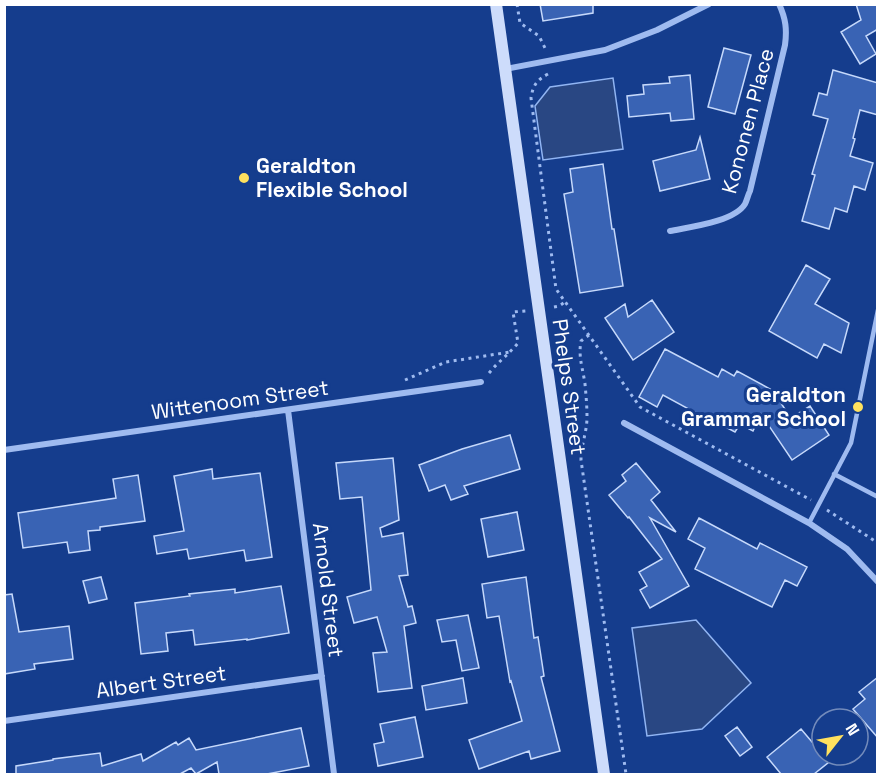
<svg xmlns="http://www.w3.org/2000/svg" width="882" height="779" font-family="'Space Grotesk',sans-serif">
<style>
.water{fill:#294783;stroke:#91b5f3;stroke-width:1.5}
.building{fill:#3963b4;stroke:#c6d9fb;stroke-width:1.5}
.lines{fill:none;stroke-linecap:round;stroke-linejoin:round}
.path{stroke:#9fbbf0;stroke-width:3;stroke-dasharray:3 4.5;stroke-linecap:butt}
.service{stroke:#9fbbf0;stroke-width:4.5}
.minor{stroke:#9fbbf0;stroke-width:6}
.secondary{stroke:#cddcfb;stroke-width:12}
.poi-dot{fill:#ffe15e;stroke:#153d8d;stroke-width:2}
.labels{text-anchor:middle;stroke-width:6;stroke-linejoin:round;paint-order:stroke}
.street-label{font-size:21px;fill:#fff;stroke:#153d8d}
.poi-label{font-size:21px;font-weight:bold;fill:#fff;stroke:#153d8d;text-anchor:start}
</style>
<rect width="100%" height="100%" fill="#153d8d"/>
<path class="water" d="M613 78 623 149 543 160 535 106 550 87Z
M696 620 751 683 702 729 647 736 632 628Z"/>
<path class="building" d="M540 4H593V13L543 21Z
M856 4H878V29L866 36 876 54 860 64 841 32 861 20Z
M724 48 751 55 735 114 708 107Z
M833 70 878 83V115L860 110 853 138 855 139 850 156 873 163 865 190 854 186 847 212 835 208 829 229 802 221 815 175 812 174 828 119 813 115 819 93 827 95Z
M690 75 694 119 671 121 670 113 629 117 627 96 644 94 643 85 670 83 669 77Z
M700 137 710 179 660 191 653 161 696 150Z
M603 164 612 229H614L623 286 580 293 564 194 573 192 570 169Z
M806 265 830 279 815 304 849 323 841 353 824 344 817 358 769 331Z
M652 300 674 332 633 360 605 318 625 304 628 317Z
M665 349 718 377 722 369 734 376 737 371 772 390 791 418 810 406 829 435 792 460 761 414 753 431 740 424 735 432 718 423 716 427 697 417 698 414 663 395 657 407 639 397Z
M510 435 520 469 464 486 468 494 451 500 445 485 429 491 419 465 462 449Z
M393 458 399 520 380 528 382 537 403 533 408 575 399 576 408 607 412 606 416 623 404 626 412 688 378 692 373 653 387 652 377 617 354 623 347 597 371 590 362 497 340 499 336 463Z
M636 463 660 492 651 500 676 532 650 518 689 586 650 608 640 590 647 586 639 572 662 559 629 517 628 518 609 495 626 481 622 475Z
M212 469 213 479 260 473 272 557 246 561 244 550 189 559 187 549 157 554 154 536 184 531 174 476Z
M138 475 145 521 100 527V530L88 531 90 550 69 553 67 542 23 548 18 513 116 498 113 479Z
M517 512 524 550 488 557 481 519Z
M699 518 757 549 760 543 807 567 797 586 785 580 772 607 695 569 705 548 688 539Z
M101 577 107 599 89 603 83 581Z
M526 577 534 638 538 637 544 676 541 677 560 751 531 759 529 751 479 769 469 740 522 721 511 681 510 682 499 616 487 618 482 584Z
M281 586 289 633 247 640V639L195 645 193 630 166 633 168 651 141 654 135 603 190 596 189 594 235 589V593Z
M12 594 19 632 69 626 73 659 34 664 35 669 4 674V595Z
M468 615 479 668 462 671 456 640 442 642 437 620Z
M878 677V738L853 709 865 699 859 692Z
M463 678 467 703 426 710 422 686Z
M415 717 423 757 378 766 374 744 384 742 380 724Z
M737 727 752 747 740 756 725 736Z
M301 728 309 766 267 774H219L217 762 196 774 191 768 180 774H16V766L53 760V759L100 753 102 766 141 754 143 761 176 742 178 745 189 738 196 750Z
M801 729 812 742 822 734V755H838L814 774H781L767 757Z"/>
<g class="lines">
<path class="path" d="M517 4 520 23 539 36 546 50
M548 74C537 80 533 85 531 98L556 289 640 407 811 500
M554 307 559 306 565 302
M589 335 581 341C578 357 583 369 585 384 586 395 587 406 587 417 587 432 581 445 581 460L626 774
M489 373C498 362 509 354 518 343L513 312 526 311
M405 380 446 362 510 352
M827 510 878 543"/>
<path class="service" d="M834 474 878 497
M809 523 851 443 878 310"/>
<path class="minor" d="M505 69 605 50 657 30 709 4
M670 231C689 227 734 222 745 204 747 200 748 195 750 191L785 45C787 30 786 19 779 4
M288 410 334 774
M624 423 809 523 847 549 878 582
M4 450 481 382
M4 721 322 676"/>
<path class="secondary" d="M496 4 604 774"/>
</g>
<g class="poi-dot">
<circle cx="244" cy="178" r="6"/>
<circle cx="858" cy="407" r="6"/>
</g>
<g class="labels">
<g class="street-label">
<text transform="translate(748 121) rotate(-75)" y="7">Kononen Place</text>
<text transform="translate(569 387) rotate(82)" y="7">Phelps Street</text>
<text transform="translate(240 400) rotate(-8)" y="7">Wittenoom Street</text>
<text transform="translate(328 590) rotate(83)" y="7">Arnold Street</text>
<text transform="translate(161 682) rotate(-8)" y="7">Albert Street</text>
</g>
<g class="poi-label">
<text x="256" y="173">Geraldton<tspan x="256" dy="24">Flexible School</tspan></text>
<text x="846" y="402" text-anchor="end">Geraldton<tspan x="846" dy="24">Grammar School</tspan></text>
</g>
</g>
<rect width="882" height="779" fill="none" stroke="#ffffff" stroke-width="12"/>
<g transform="translate(840 737) rotate(59)"><circle r="28" fill="#153d8d" stroke="#738bbb" stroke-width="1.5"/>
<path d="M0-4.5L10 22L0 15L-10 22Z" fill="#ffe15e"/>
<text y="-9" font-size="16" font-weight="bold" text-anchor="middle" fill="#ffffff">N</text>
</g>
</svg>
